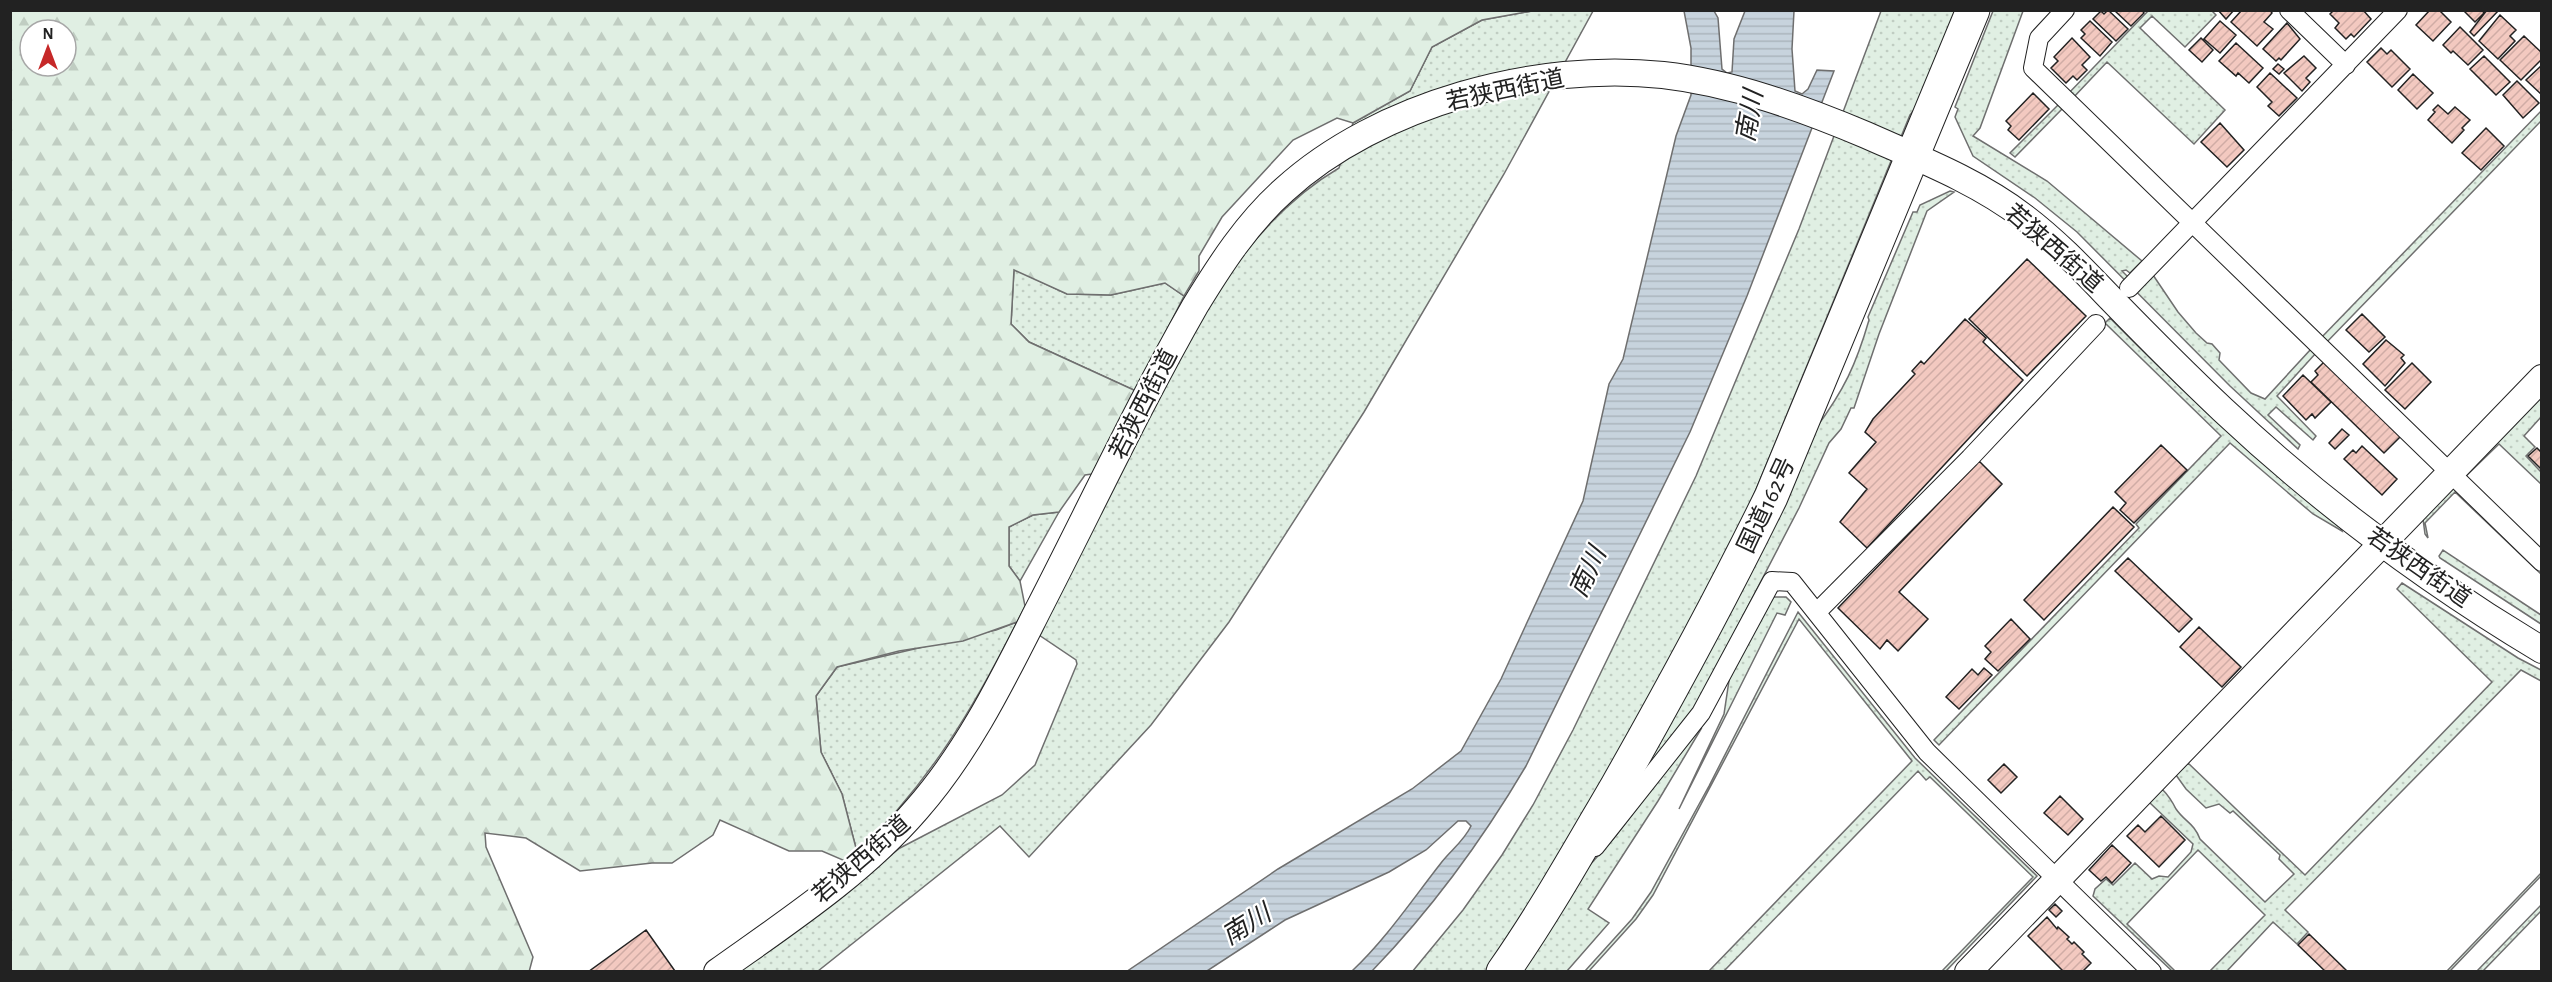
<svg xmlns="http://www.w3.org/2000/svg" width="2552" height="982" font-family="'Alegreya Sans','Noto Sans JP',sans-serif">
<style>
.grass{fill:url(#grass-dots);stroke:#6f6f6f;stroke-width:1.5}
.forest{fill:url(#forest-firs);stroke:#6f6f6f;stroke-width:1.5;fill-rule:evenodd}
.water{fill:url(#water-rules);stroke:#6f6f6f;stroke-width:1.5}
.building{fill:url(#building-hatch);stroke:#222;stroke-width:1.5}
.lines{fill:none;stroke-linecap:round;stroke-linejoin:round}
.street-casing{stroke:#222;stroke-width:20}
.secondary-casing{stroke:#222;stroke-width:28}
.highway-casing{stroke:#222;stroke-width:35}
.street{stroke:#fff;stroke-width:18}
.secondary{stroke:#fff;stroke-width:26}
.highway{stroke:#fff;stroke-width:33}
.labels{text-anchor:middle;stroke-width:4.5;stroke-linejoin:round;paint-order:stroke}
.street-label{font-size:24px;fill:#222;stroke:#fff}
.water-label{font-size:26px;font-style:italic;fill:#222;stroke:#fff}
</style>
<defs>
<pattern id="grass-dots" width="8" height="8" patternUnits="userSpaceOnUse" patternTransform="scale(1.5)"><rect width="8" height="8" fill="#e0efe3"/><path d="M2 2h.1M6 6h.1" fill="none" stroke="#c0cdc2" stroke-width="1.8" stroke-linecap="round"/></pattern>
<pattern id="forest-firs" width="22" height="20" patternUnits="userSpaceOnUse" patternTransform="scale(1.5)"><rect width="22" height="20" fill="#e0efe3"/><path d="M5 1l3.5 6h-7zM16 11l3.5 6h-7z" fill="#c0cdc2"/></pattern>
<pattern id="water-rules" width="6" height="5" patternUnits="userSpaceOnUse" patternTransform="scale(1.5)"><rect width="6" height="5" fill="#c7d3dd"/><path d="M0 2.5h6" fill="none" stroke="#abb5bd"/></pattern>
<pattern id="building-hatch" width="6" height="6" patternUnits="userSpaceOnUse" patternTransform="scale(1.5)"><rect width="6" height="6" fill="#f3c9c0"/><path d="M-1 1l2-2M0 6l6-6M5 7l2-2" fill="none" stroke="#d0aca5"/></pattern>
</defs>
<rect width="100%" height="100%" fill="#fff"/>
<path class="grass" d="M1532 11H1593L1504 174 1364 412 1229 622 1151 725 1029 857 1000 826 818 971 732 972 855 883 900 848 1002 795 1035 765 1077 664 1076 660 1039 635C1072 571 1104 507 1136 443 1187 342 1238 227 1339 168L1353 123 1410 91 1432 47 1482 20Z
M1881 11H1960L1924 98 1910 115 1720 577 1491 971 1412 972 1463 910 1502 855 1533 805 1573 730 1696 476 1799 229Z
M1993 11H2023L1980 128 1973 136 2047 181 2142 261 2130 273 2126 270 2122 271 2139 288 2153 275 2178 312 2196 333 2207 343 2212 344 2220 353 2219 360 2251 393 2265 399 2312 348 2316 353 2277 396 2316 436 2313 440 2276 407 2268 415 2300 445 2298 449 2230 386 2077 232 2035 198 1973 156 1955 117 1958 109 1955 107Z
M2148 11H2212L2216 15 2185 47 2152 16 2140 28 2225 110 2194 144 2107 62 2070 101 2066 96Z
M2059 104 2063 108 2015 157 2010 153Z
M2541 111V121L2324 345 2319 340Z
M1950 191 1954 192 1927 211 1879 334 1854 408H1851L1841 429 1829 443 1799 508 1692 714 1607 823 1816 428C1844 390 1856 365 1869 320L1868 317 1913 212H1917L1920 205Z
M1014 269 1067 294 1111 295 1165 283 1184 296 1136 391 1029 342 1011 324Z
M2110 318C2183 392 2259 464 2341 528L2342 531 2313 514 2230 443 1939 745 1934 740 2139 528 2136 524 2221 436 2105 323Z
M2541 396V417L2524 436 2535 447 2526 456 2541 472V484L2499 444 2462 480 2461 477Z
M2455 486 2541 568V574L2455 492 2425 523 2428 538 2425 534 2423 519Z
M1059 512 1020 581 1009 566V527L1033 515Z
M2443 550 2541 615V624L2440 558 2439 556Z
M2402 583 2518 658 2541 670V681L2521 670 2285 910 2308 932 2297 944 2273 922 2227 971H2210L2265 915 2198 850 2127 924 2175 971H2172L2093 896 2095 889 2106 879 2113 885 2135 863 2152 879 2159 876 2168 877 2191 852 2193 844 2149 802 2162 789C2169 796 2172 801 2176 809 2185 822 2194 823 2200 839L2265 902 2294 874 2279 859 2280 855 2233 811 2230 813 2219 804 2206 808 2186 789 2176 775 2188 763 2305 875 2492 682 2397 589Z
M1773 597H1786L1791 602 1785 615 1777 613 1679 809 1724 714 1730 674Z
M1798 612 1915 758 2037 876 1946 971H1942L2033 877 1930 777 1926 780 1918 771 1724 971H1709L1912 761 1799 619 1653 895 1636 919 1589 971H1585L1632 919 1651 892 1709 786Z
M1017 622C973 709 929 784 857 852L842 794 821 752 816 696 837 667 996 630Z
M1701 729 1658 801 1588 909 1609 923 1567 971 1514 972 1588 867 1614 838 1697 730Z
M2541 873V876L2450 971H2447Z
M2541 905V911L2483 971H2477Z"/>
<path class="forest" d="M10 11H1532L1482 20 1432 47 1410 91 1353 123 1337 118 1293 140 1222 217 1199 256V271L1184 296 1165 283 1111 295 1067 294 1014 270 1011 324 1029 342 1136 391 1092 474 1085 475 1059 512 1033 515 1009 527V566L1020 581 1025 606 1017 622 963 641 899 651 837 667 816 696 821 752 842 794 857 852 845 861 822 851H789L720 820 713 835 672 863H652L580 871 526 838 485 833 486 847 533 957 529 972 11 971ZM30 30H66V66H30Z"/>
<path class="water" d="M1684 11H1714L1718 18 1722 69 1727 73 1732 72 1734 39 1745 11H1794L1792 49 1795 91 1802 94 1808 89 1817 70 1834 71 1747 296 1690 432 1526 766C1483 839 1431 910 1372 971H1352C1386 939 1412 900 1441 863 1451 850 1464 841 1471 826L1466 821H1458L1426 850 1389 872 1285 920 1207 971 1126 972 1278 869 1412 789 1461 751 1501 679 1583 501 1609 384 1623 359 1676 136 1691 95V48Z"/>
<path class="building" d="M2108 10 2128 29 2116 41 2093 19 2101 11 2104 14Z
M2114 10H2142L2144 13 2131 26Z
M2218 10H2234L2226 19Z
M2242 10H2270L2272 13 2264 22 2273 29 2257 46 2231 22Z
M2334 10H2363L2371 19 2354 37 2351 34 2346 39 2335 28 2339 23 2330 14Z
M2430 10H2439L2451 22 2433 41 2416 25Z
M2463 10H2482L2484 13 2475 22Z
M2487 10H2499L2474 36 2470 32Z
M2500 15 2516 30 2510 36 2515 41 2498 59 2479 41Z
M2090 21 2112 42 2100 56 2081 38 2085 34 2081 30Z
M2220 21 2236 35 2220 53 2204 39Z
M2287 23 2300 39 2281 60 2279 58 2276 61 2263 49Z
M2460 27 2483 50 2468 65 2453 51 2451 53 2443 45Z
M2524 36 2542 53V59L2521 80 2500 60Z
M2072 38 2090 57 2082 65 2087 70 2077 80 2073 76 2066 83 2051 68 2058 61 2054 57Z
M2201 38 2213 50 2202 62 2189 50Z
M2236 43 2263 68 2249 83 2238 73 2236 76 2219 61Z
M2381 48 2387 54 2391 50 2410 69 2392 87 2367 62Z
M2304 56 2316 68 2306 78 2310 82 2302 91 2284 73Z
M2484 56 2510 82 2496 95 2470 69Z
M2278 64 2284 69 2279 74 2273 69Z
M2542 65V95L2526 80Z
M2270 73 2297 98 2279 116 2268 106 2272 102 2257 87Z
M2413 74 2433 93 2417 109 2398 90Z
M2517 81 2539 103 2523 118 2503 95Z
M2033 93 2049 109 2019 140 2008 130 2011 126 2006 121Z
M2438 105 2448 114 2455 107 2470 120 2462 128 2464 130 2452 143 2428 120 2435 112 2433 110Z
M2220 123 2244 150 2227 167 2201 142Z
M2486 128 2504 146 2481 170 2462 153Z
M2027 259 2086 316 2027 376 1969 319Z
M2362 314 2385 337 2369 352 2346 330Z
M1965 319 1986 338 1983 342 2023 380 1867 548 1840 522 1867 489 1849 473 1876 442 1865 432 1873 419 1915 374 1912 371 1921 361 1924 364Z
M2386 340 2404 355 2401 358 2405 363 2385 386 2363 364Z
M2324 362 2401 436 2384 453 2311 382 2318 375 2315 371Z
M2412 363 2431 382 2405 409 2385 390Z
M2303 375 2331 402 2315 418 2312 414 2306 420 2283 396Z
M2342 429 2349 435 2335 449 2329 443Z
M2161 445 2187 470 2134 523 2120 510 2126 503 2115 492Z
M2362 446 2397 479 2382 495 2344 459 2353 450 2356 453Z
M2537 448 2542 453V470L2528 456Z
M1979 461 2002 484 1899 592 1928 619 1898 651 1887 640 1880 649 1838 608Z
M2113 507 2134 527 2044 620 2024 600Z
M2128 558 2192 619 2179 632 2115 571Z
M2011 619 2030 639 1998 671 1985 659 1991 652 1985 646Z
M2199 627 2241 667 2222 687 2180 647Z
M1984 668 1992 675 1959 709 1946 697 1972 669 1978 675Z
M2004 764 2017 777 2001 793 1988 780Z
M2060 796 2083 819 2068 835 2044 813Z
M2161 816 2185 840 2159 867 2127 836 2138 825 2145 832Z
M2112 845 2131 863 2112 883 2106 877 2101 881 2089 870Z
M2055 904 2062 911 2056 917 2049 910Z
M2047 917 2057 929 2058 927 2069 937 2067 939 2072 944 2074 942 2084 952 2082 954 2091 963 2082 972H2064L2028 936Z
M646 930 675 971 588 972Z
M2309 934 2348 972H2326L2298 945Z"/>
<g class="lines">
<g class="street-casing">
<path id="street" d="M2065 10 2039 38 2033 68 2542 562
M2289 10 2346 65
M2129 288 2398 10
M1817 612 1970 458 2096 324
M1595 847 1701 713 1772 581 1792 582 1927 752 2152 972"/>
</g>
<g class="secondary-casing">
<path id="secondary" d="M717 972C787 922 861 874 917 809 969 750 1004 677 1039 608 1091 507 1139 404 1195 306 1220 265 1247 223 1284 190 1378 104 1538 61 1663 75 1733 83 1802 108 1866 135 1920 159 1977 181 2024 217 2057 242 2085 272 2113 301 2149 338 2186 375 2223 410 2320 501 2428 582 2542 650
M1968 972 2542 378"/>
</g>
<g class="highway-casing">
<path id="highway" d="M1503 972C1545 912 1580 849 1617 786 1671 691 1723 595 1771 497L1973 10"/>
</g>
<use href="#street" class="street"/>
<use href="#secondary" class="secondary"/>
<use href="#highway" class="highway"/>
</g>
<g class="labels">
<g class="street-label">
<text transform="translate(1505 90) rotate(-12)" y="8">若狭西街道</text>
<text transform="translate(2054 248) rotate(41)" y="8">若狭西街道</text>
<text transform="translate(1143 404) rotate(-63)" y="8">若狭西街道</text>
<text transform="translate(1766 505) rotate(-65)" y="8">国道162号</text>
<text transform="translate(2419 567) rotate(35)" y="8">若狭西街道</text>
<text transform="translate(861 859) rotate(-41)" y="8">若狭西街道</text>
</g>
<g class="water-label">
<text transform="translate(1749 116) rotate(-80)" y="9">南川</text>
<text transform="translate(1587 572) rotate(-65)" y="9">南川</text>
<text transform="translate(1246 924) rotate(-32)" y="9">南川</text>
</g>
</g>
<rect width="2552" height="982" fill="none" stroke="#222222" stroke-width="24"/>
<g transform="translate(48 48)"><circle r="28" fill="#ffffff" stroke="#a7a7a7" stroke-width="1.5"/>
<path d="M0-4.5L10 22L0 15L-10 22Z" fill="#c62828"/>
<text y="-9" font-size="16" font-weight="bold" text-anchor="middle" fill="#222222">N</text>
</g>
</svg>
